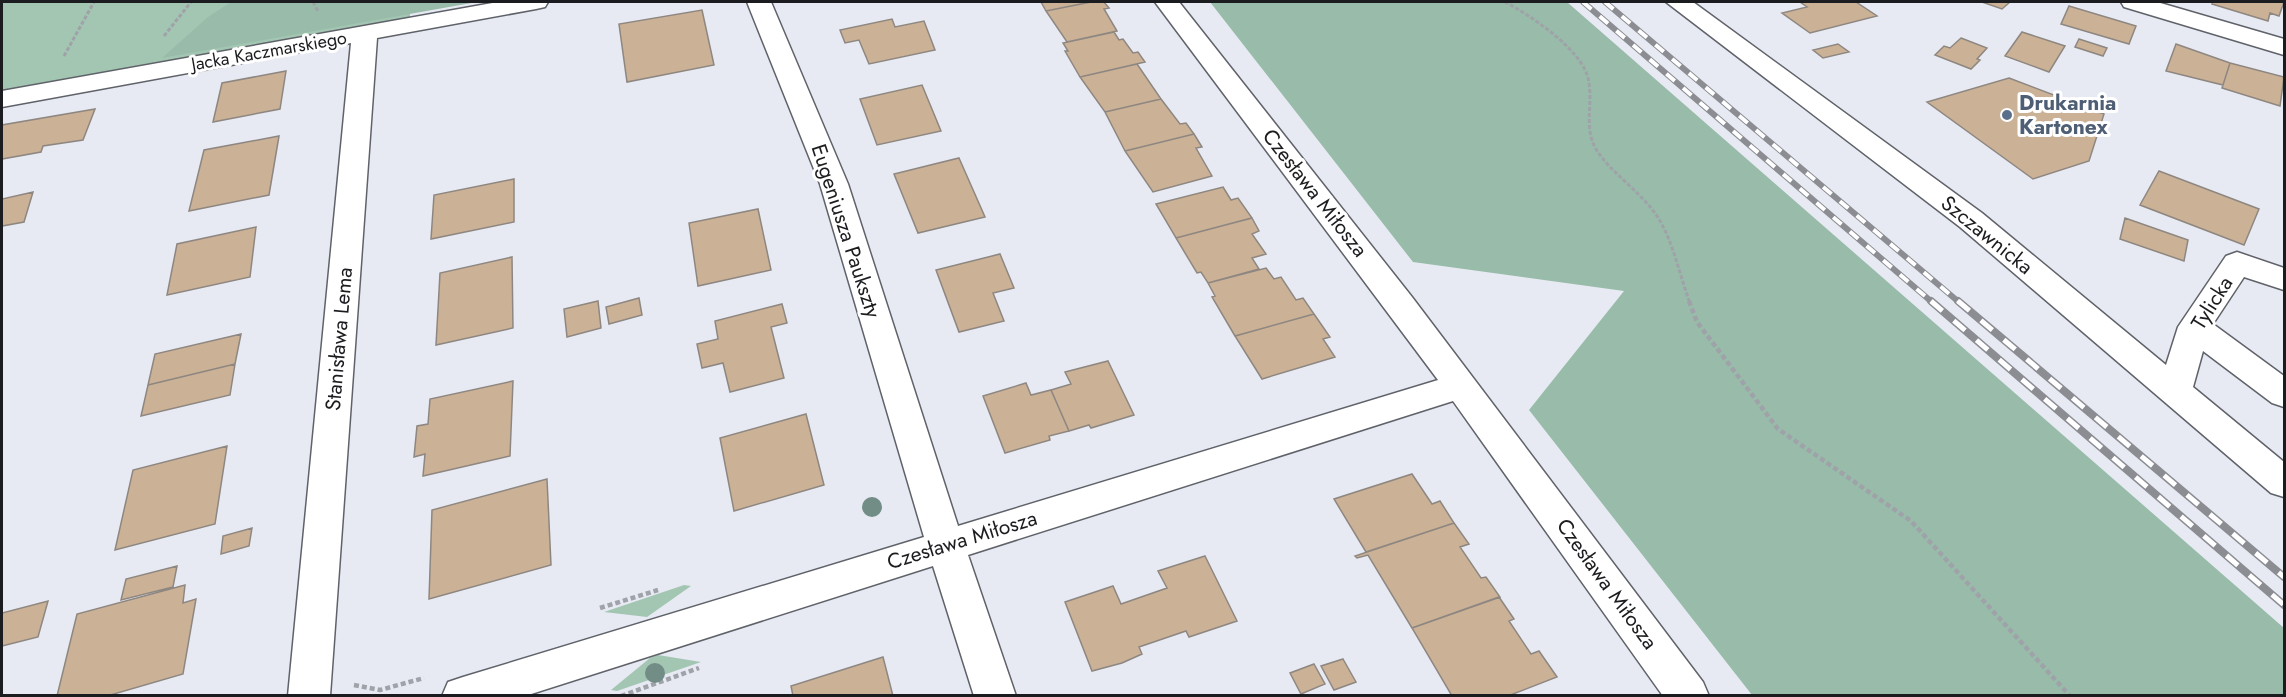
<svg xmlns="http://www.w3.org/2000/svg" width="2286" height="697" font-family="Jost,sans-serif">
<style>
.green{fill:#a3c6b3}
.forest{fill:#98bca9}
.building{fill:#cbb196;stroke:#8e8781;stroke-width:1.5}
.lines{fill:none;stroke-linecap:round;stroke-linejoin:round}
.street-casing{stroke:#5f6269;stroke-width:3}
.path-far1{stroke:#9fa2a8;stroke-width:3;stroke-dasharray:4 2;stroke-linecap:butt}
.path{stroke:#9fa2a8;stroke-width:4.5;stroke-dasharray:5 3;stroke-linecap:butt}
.street{fill:#fff;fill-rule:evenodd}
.rail-far1-casing{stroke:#8b8d93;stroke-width:6}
.rail-casing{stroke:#8b8d93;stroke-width:8}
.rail-far1{stroke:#fff;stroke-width:4;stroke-dasharray:11;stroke-linecap:butt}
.rail{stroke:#fff;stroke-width:5;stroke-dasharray:15;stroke-linecap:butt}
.tree{fill:#718d86}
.service-dot{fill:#5c6f8a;stroke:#fff;stroke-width:2}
.labels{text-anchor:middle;stroke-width:6;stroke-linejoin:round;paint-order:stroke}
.far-street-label{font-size:18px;fill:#1b1c1f;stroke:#fff}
.service-label{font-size:21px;font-weight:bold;fill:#4e5e75;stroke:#fff;text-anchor:start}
.street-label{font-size:21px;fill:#1b1c1f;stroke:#fff}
</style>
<rect width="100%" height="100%" fill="#e7eaf3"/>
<path class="green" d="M2 2H410V18L2 90Z
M684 585 691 586 647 617 604 612Z
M658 655 701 662 617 691 611 690 650 658Z"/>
<path class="forest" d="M231 2H477L162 58 208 17Z
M1210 2H1567L2284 628V695H1752L1529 410 1624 291 1413 262Z"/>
<path class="building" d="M1041 2H1091L1046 11Z
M1091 2H1104L1109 8 1104 9 1117 31 1067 42 1046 11Z
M1800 2H1856L1877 16 1810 33 1782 13 1807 7Z
M1982 2H2010L2002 9Z
M2213 2H2284L2279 16 2270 13 2268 21 2212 4Z
M2069 6 2136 26 2129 44 2061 24Z
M702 10 714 65 627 82 619 24Z
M892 19 895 27 924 21 935 50 869 64 859 40 845 43 840 30Z
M1114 32 1119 40 1123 39 1133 53 1138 52 1145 62 1080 77 1065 51H1068L1063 43Z
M2022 32 2065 46 2049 72 2005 56Z
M1961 38 1987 48 1977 59 1980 60 1971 69 1935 55 1944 46 1950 48Z
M2079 39 2107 48 2103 56 2075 47Z
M1838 44 1849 52 1823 58 1813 50Z
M2176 44 2230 63 2223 85 2166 71Z
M2230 63 2284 77 2280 106 2222 88Z
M1137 64 1161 99 1105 112 1080 77Z
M286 71 280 109 213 122 222 83Z
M2009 78 2104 114 2089 161 2033 179 1927 102Z
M922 85 941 131 877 145 860 99Z
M1161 99 1180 124 1186 123 1194 134 1125 151 1105 112Z
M95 109 83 140 43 146 41 152 2 159V125Z
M1194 134 1202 147 1196 148 1212 176 1153 192 1125 151Z
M279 136 269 195 189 211 204 150Z
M959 158 985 217 918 233 894 174Z
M2159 171 2259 209 2244 245 2140 205Z
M514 179V222L431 239 434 195Z
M1223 187 1231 200 1238 198 1252 218 1176 238 1156 204Z
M33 192 24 222 2 226V199Z
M758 209 771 270 698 286 689 223Z
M1252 218 1259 231 1252 234 1266 254 1252 258 1259 269 1208 283 1201 272 1197 273 1176 238Z
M2125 218 2188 240 2184 261 2120 239Z
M256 227 250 277 167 295 177 244Z
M1000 254 1014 288 993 293 1004 321 959 332 936 270Z
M512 257 513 328 436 345 440 273Z
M1266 268 1274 279 1281 277 1296 300 1303 298 1314 314 1235 336 1212 297 1215 296 1208 283Z
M639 298 642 315 609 324 606 307Z
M598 301 601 328 567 337 564 309Z
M782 304 787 323 771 327 784 378 730 392 723 363 702 368 697 344 718 339 715 321Z
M1314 314 1330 337 1323 339 1335 357 1262 379 1235 336Z
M241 334 235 364 148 385 155 354Z
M1108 361 1134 415 1091 428 1089 425 1069 431 1051 390 1071 384 1065 372Z
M235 364 230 395 141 416 148 385Z
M513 381 510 456 423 476 425 454 414 457 417 426 428 424 430 399Z
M1026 383 1031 395 1051 390 1069 431 1049 436 1050 440 1005 453 983 396Z
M806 414 824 485 734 511 720 438Z
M227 446 215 524 115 550 133 470Z
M1412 474 1432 504 1440 501 1454 523 1366 552 1334 499Z
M547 479 551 565 429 599 432 510Z
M1454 523 1469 544 1460 547 1481 578 1486 577 1500 597 1412 628 1368 555 1357 558 1355 556Z
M252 528 249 546 221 554 223 536Z
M1205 556 1237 621 1189 637 1186 631 1139 647 1142 654 1122 663 1092 671 1065 602 1113 586 1121 604 1167 588 1158 571Z
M177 566 173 587 121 600 126 579Z
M185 585 183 603 196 599 183 674 107 696H57L77 614Z
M1499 597 1514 619 1509 621 1531 654 1539 651 1557 677 1508 696H1452L1412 628Z
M48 601 38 637 2 646V613Z
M883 657 893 696H793L791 686Z
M1343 659 1356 682 1334 690 1321 666Z
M1314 664 1325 684 1301 694 1290 673Z"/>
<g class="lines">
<g class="street-casing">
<path id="street" d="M498 2H548L545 7 536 9 377 38 330 696H288L351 43 2 107V91Z
M747 2H771L848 184 958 526 1438 380 1155 2H1179L1412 297 1703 682 1709 696H1663L1453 401 968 555 1016 696H974L933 566 525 696H442L448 682 463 677 924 537 820 184Z
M1666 2H1693L1982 213 2166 365 2178 327 2226 256 2237 252 2284 268V290L2244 277 2213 324 2284 376V407L2272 403 2203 351 2193 387 2284 462V497L2271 493 1960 227Z
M2121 2H2157L2284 39V55L2124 7Z"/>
</g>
<path class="path-far1" d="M313 2 318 11
M1505 2C1530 15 1581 49 1588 78 1594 102 1583 127 1596 149 1610 173 1645 194 1660 221 1674 245 1680 277 1690 303
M164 36 191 2
M64 56 94 2"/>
<path class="path" d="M1689 301 1697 322 1778 429 1911 521 2070 696
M600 608 658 590
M354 685 380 690 424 678
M621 696 699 668"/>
<use href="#street" class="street"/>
<g class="rail-far1-casing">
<path id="rail-far1" d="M1583 2 1933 303
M1605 2 1960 303"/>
</g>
<g class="rail-casing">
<path id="rail" d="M1931 301 2284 605
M1958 301 2284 577"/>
</g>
<use href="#rail-far1" class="rail-far1"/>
<use href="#rail" class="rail"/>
</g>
<g class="tree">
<circle cx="872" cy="507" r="10"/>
<circle cx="655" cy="673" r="10"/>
</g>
<circle class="service-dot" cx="2007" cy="115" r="6"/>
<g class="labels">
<g class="far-street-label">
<text transform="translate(269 51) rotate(-10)" y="6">Jacka Kaczmarskiego</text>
</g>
<g class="service-label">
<text x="2019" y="110">Drukarnia<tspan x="2019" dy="24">Kartonex</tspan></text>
</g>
<g class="street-label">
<text transform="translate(1315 193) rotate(52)" y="7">Czesława Miłosza</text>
<text transform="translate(846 231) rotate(72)" y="7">Eugeniusza Paukszty</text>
<text transform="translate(1987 235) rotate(39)" y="7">Szczawnicka</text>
<text transform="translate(2212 303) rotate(-58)" y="7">Tylicka</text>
<text transform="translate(339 339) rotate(-85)" y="7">Stanisława Lema</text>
<text transform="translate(962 540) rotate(-17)" y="7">Czesława Miłosza</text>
<text transform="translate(1607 584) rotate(54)" y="7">Czesława Miłosza</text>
</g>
</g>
<rect width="2286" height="697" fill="none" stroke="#1b1c1f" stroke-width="6"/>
</svg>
